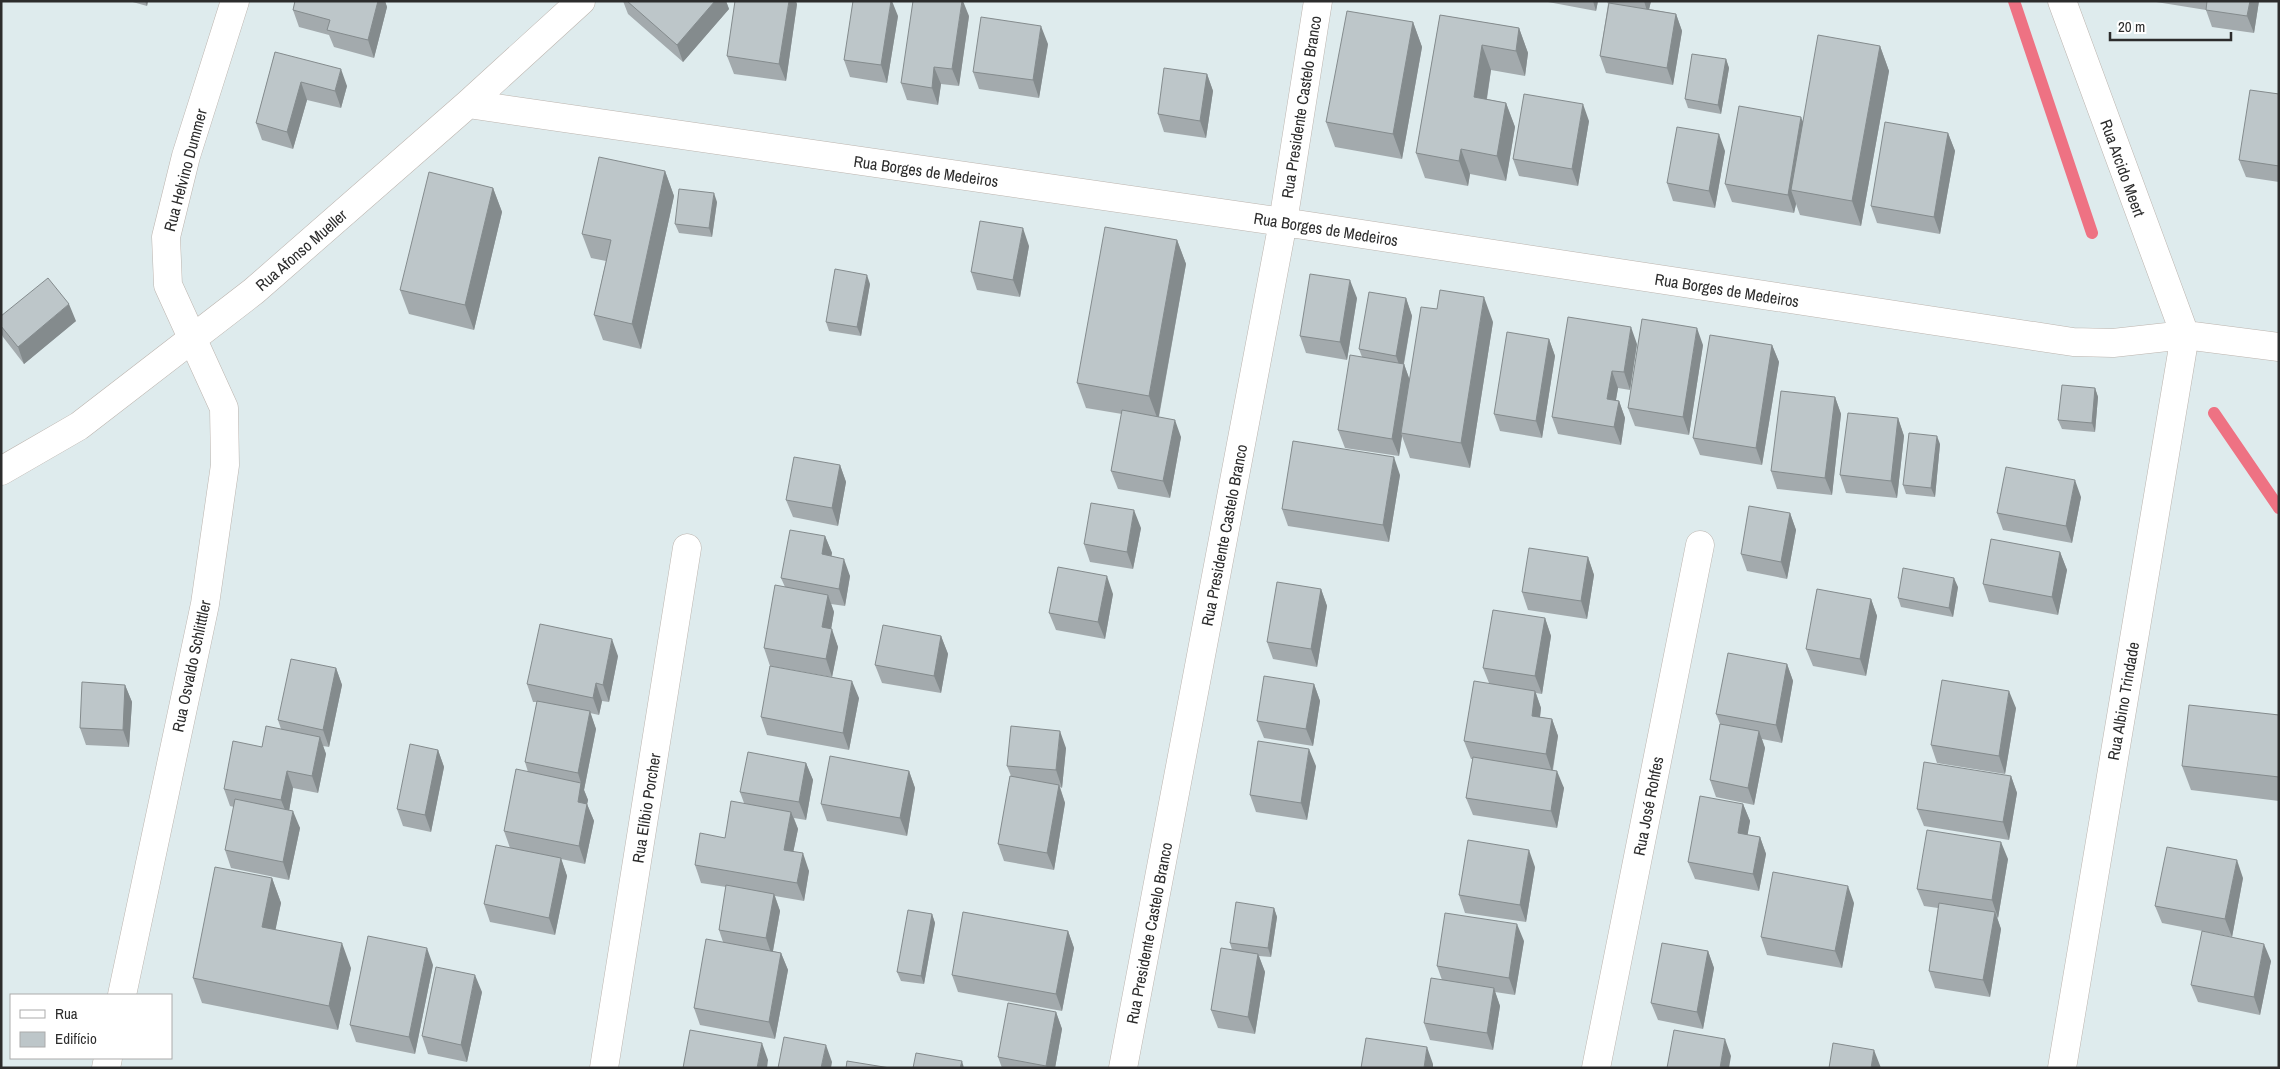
<svg xmlns="http://www.w3.org/2000/svg" width="2280" height="1069" font-family="'Archivo Narrow',sans-serif">
<style>
.lines{fill:none;stroke-linecap:round;stroke-linejoin:round}
.stream{stroke:#ee7283;stroke-width:12}
.minor-casing{stroke:#bcb4ae;stroke-width:29}
.minor{stroke:#fff;stroke-width:28}
.wall{fill:#a3aaad}
.shaded-wall{fill:#848b8d}
.building{fill:#bdc6c9;stroke:#848b8d}
.labels{text-anchor:middle;stroke-width:4;stroke-linejoin:round;paint-order:stroke}
.street-label{font-size:16px;fill:#2c2c2c;stroke:#fff}
</style>
<rect width="100%" height="100%" fill="#deebed"/>
<g class="lines">
<path class="stream" d="M2014 1 2092 233
M2214 413 2279 508"/>
<g class="minor-casing">
<path id="minor" d="M2062 1 2185 335 2062 1068
M468 104 1283 222 2073 342 2113 343 2185 335 2279 347
M1 471 79 426 254 291 468 104 581 1
M122 995 205 604 225 465 224 408 168 285 166 237 186 156 235 1
M106 1068 108 1058
M604 1068 687 548
M1123 1068 1283 222 1318 1
M1596 1068 1700 545"/>
</g>
<use href="#minor" class="minor"/>
</g>
<path class="wall" d="M129 1H148L147 6Z
M295 1H385L387 7 374 58 334 47 329 35 299 27 293 10Z
M623 1H726L729 9 683 62 628 14Z
M1547 1H1598L1596 11 1548 2Z
M1607 1H1651L1649 9 1676 14 1682 31 1673 85 1606 73 1600 56 1608 4Z
M2150 1H2259L2254 33 2212 27 2206 10Z
M797 4 786 81 734 74 727 56Z
M1440 15 1519 28 1528 53 1525 76 1491 70 1487 99 1506 103 1515 127 1506 181 1470 174 1468 186 1425 178 1416 153Z
M898 16 887 83 850 77 844 60Z
M969 16 959 86 941 84 938 105 907 100 901 83Z
M1413 22 1422 47 1402 159 1335 147 1326 122Z
M1048 44 1039 98 979 89 973 72Z
M1880 46 1889 71 1861 226 1800 215 1796 204 1794 213 1732 202 1725 184 1803 121Z
M275 52 347 86 341 108 307 100 293 149 262 140 256 123Z
M1726 59 1729 68 1721 114 1688 108 1685 99Z
M1207 74 1213 91 1206 138 1164 132 1158 114Z
M2279 94V182L2246 177 2239 160Z
M1589 121 1578 186 1519 176 1513 159Z
M1948 133 1955 151 1940 234 1877 223 1871 206Z
M1725 151 1715 208 1673 201 1667 183Z
M665 171 674 196 641 349 603 340 594 315 606 261 591 258 582 234Z
M493 188 502 212 474 330 409 314 400 290Z
M717 202 712 237 679 233 675 224Z
M1177 240 1186 264 1159 417 1181 437 1170 498 1118 489 1111 471 1122 414 1086 408 1077 383Z
M1029 246 1020 297 977 290 971 272Z
M870 284 861 336 829 331 826 322Z
M1357 298 1347 360 1306 353 1300 336Z
M1406 298 1412 316 1404 364 1409 378 1493 322 1470 468 1410 458 1402 436 1399 456 1345 448 1338 430 1362 357 1359 349Z
M1 316 76 321 24 364 3 337 1 333Z
M1549 339 1555 356 1542 438 1500 431 1494 414Z
M1637 344 1630 390 1618 388 1616 400 1619 401 1625 418 1621 445 1558 434 1552 417Z
M1703 345 1689 435 1635 426 1628 408Z
M1772 345 1779 362 1762 465 1700 455 1693 438Z
M2095 388 2098 397 2095 432 2062 429 2058 420Z
M1835 397 1841 414 1832 495 1777 489 1771 471Z
M1898 418 1904 436 1897 498 1846 493 1840 475Z
M1940 444 1935 497 1906 494 1903 485Z
M840 465 846 482 838 526 793 517 786 500Z
M1400 475 1389 542 1288 526 1282 509Z
M2081 497 2072 543 2003 530 1997 513Z
M1790 513 1796 530 1787 579 1747 571 1741 554Z
M1141 528 1133 569 1090 562 1084 544Z
M825 536 832 553 831 556 850 576 845 606 831 604 834 612 831 629 838 647 832 677 770 666 764 648 785 587 781 578Z
M2060 552 2067 570 2058 615 1989 602 1983 584Z
M1588 557 1594 575 1587 619 1528 610 1522 592Z
M1958 587 1953 617 1901 607 1898 598Z
M1321 589 1327 606 1317 667 1273 659 1267 642Z
M1113 594 1105 639 1056 630 1049 613Z
M1871 599 1877 616 1866 676 1813 666 1806 649Z
M1545 618 1551 636 1542 694 1536 693 1541 708 1540 717 1552 719 1558 736 1553 770 1564 788 1557 828 1473 815 1466 798 1473 759H1471L1464 741 1489 683 1483 668Z
M941 636 948 654 941 693 882 683 875 665Z
M618 656 609 702 602 701 599 715 590 713 596 729 584 790 588 800 587 804 594 821 585 864 561 859 567 876 555 935 490 922 484 904 510 848 504 831 528 772 525 762 537 702H533L527 684Z
M1787 664 1793 681 1782 743 1762 739 1765 748 1754 805 1716 797 1710 780 1720 724 1716 714Z
M336 668 342 685 329 747 323 746 326 754 318 793 293 788 289 810 300 828 289 880 231 868 225 850 234 807 230 806 224 789 262 747 281 729 278 720Z
M1314 684 1320 701 1313 746 1264 738 1257 721Z
M125 685 132 702 129 747 86 745 80 728Z
M859 698 849 750 767 735 761 717Z
M2016 708 2005 774 1937 763 1931 745Z
M2279 715V801L2191 790 2182 766Z
M1066 748 1062 788 1060 787 1065 803 1054 870 1004 861 998 844 1011 776 1007 766Z
M438 750 444 767 431 832 403 826 397 809Z
M806 763 813 780 806 820 794 818 798 829 793 852 809 871 804 901 775 896 780 911 773 951 781 953 788 970 775 1039 700 1025 694 1008 723 942 719 930 726 887 701 883 695 865 725 838 744 803 740 792Z
M1316 766 1307 820 1256 812 1250 795Z
M909 771 915 788 907 836 827 821 821 804Z
M2011 776 2017 793 2009 840 1924 826 1917 809Z
M1743 804 1750 821 1747 835 1760 837 1766 854 1759 891 1695 879 1688 862Z
M2008 859 1998 918 1997 917 2001 929 1990 997 1935 988 1929 971 1938 908 1924 906 1917 889Z
M1535 867 1526 922 1465 913 1459 895Z
M272 878 281 903 275 930 351 968 338 1030 202 1003 193 978Z
M2243 878 2232 937 2162 923 2155 906Z
M1854 903 1842 968 1767 955 1761 937Z
M1274 908 1277 917 1271 957 1259 956 1265 972 1255 1034 1218 1028 1211 1010 1232 950 1230 943Z
M932 914 935 923 924 984 901 981 897 972Z
M1068 931 1074 948 1062 1011 958 992 952 975Z
M1524 941 1515 995 1495 992 1500 1006 1493 1050 1430 1040 1424 1023 1442 980 1437 966Z
M1708 951 1714 968 1703 1029 1658 1020 1651 1003Z
M2271 961 2260 1015 2198 1002 2191 985Z
M433 965 415 1054 356 1042 350 1025Z
M482 992 467 1062 428 1054 422 1036Z
M1056 1012 1062 1029 1055 1068H1002L998 1057Z"/>
<path class="shaded-wall" d="M145 1H148L147 6Z
M378 1H385L387 7 374 58 368 40Z
M715 1H726L729 9 683 62 677 45Z
M789 1H796L797 4 786 81 779 64Z
M891 1H892L898 16 887 83 881 65Z
M962 1H963L969 16 959 86 952 69Z
M1593 1H1598L1596 11Z
M1644 1H1651L1648 14Z
M2250 1H2259L2254 33 2247 16Z
M1676 14 1682 31 1673 85 1667 68Z
M1413 22 1422 47 1402 159 1393 134Z
M1041 26 1048 44 1039 98 1033 80Z
M1519 28 1528 53 1525 76 1516 51Z
M1482 45 1491 70 1483 122 1474 97Z
M1880 46 1889 71 1861 226 1852 201Z
M1726 59 1729 68 1721 114 1718 105Z
M934 67 941 84 938 105 932 88Z
M341 69 347 86 341 108 335 91Z
M1207 74 1213 91 1206 138 1200 121Z
M301 82 307 100 293 149 287 132Z
M1506 103 1515 127 1506 181 1497 156Z
M1583 104 1589 121 1578 186 1572 169Z
M1801 117 1808 135 1791 190 1796 204 1794 213 1788 195Z
M1948 133 1955 151 1940 234 1934 217Z
M1719 134 1725 151 1715 208 1709 191Z
M1461 149 1470 174 1468 186 1459 161Z
M665 171 674 196 641 349 632 324Z
M493 188 502 212 474 330 465 305Z
M714 193 717 202 712 237 709 228Z
M1023 228 1029 246 1020 297 1013 280Z
M1177 240 1186 264 1158 420 1149 396Z
M867 275 870 284 861 336 857 327Z
M1350 280 1357 298 1347 360 1340 342Z
M1484 297 1493 322 1470 468 1461 443Z
M1406 298 1412 316 1402 373 1396 356Z
M69 304 76 321 24 364 18 347Z
M1631 327 1637 344 1630 390 1624 372Z
M1697 328 1703 345 1689 435 1683 417Z
M1549 339 1555 356 1542 438 1536 421Z
M1772 345 1779 362 1762 465 1756 448Z
M1404 364 1410 381 1401 433 1402 436 1399 456 1392 439Z
M1612 371 1618 388 1613 416 1607 399Z
M2095 388 2098 397 2095 432 2092 423Z
M1835 397 1841 414 1832 495 1825 478Z
M1619 401 1625 418 1621 445 1614 427Z
M1898 418 1904 436 1897 498 1891 481Z
M1175 420 1181 437 1170 498 1163 481Z
M1937 436 1940 444 1935 497 1931 488Z
M1394 457 1400 475 1389 542 1383 525Z
M840 465 846 482 838 526 832 508Z
M2075 480 2081 497 2072 543 2066 526Z
M1134 510 1141 528 1133 569 1127 552Z
M1790 513 1796 530 1787 579 1781 562Z
M825 536 832 553 829 572 822 554Z
M2060 552 2067 570 2058 615 2052 597Z
M1588 557 1594 575 1587 619 1581 601Z
M844 559 850 576 845 606 839 589Z
M1107 576 1113 594 1105 639 1098 622Z
M1954 578 1958 587 1953 617 1949 608Z
M1321 589 1327 606 1317 667 1311 649Z
M828 595 834 612 829 641 832 629 838 647 832 677 826 659 822 627Z
M1871 599 1877 616 1866 676 1860 659Z
M1545 618 1551 636 1542 694 1535 676Z
M941 636 948 654 941 693 934 676Z
M612 639 618 656 609 702 603 685Z
M1787 664 1793 681 1782 743 1776 725Z
M336 668 342 685 329 747 323 730Z
M852 681 859 698 849 750 843 733Z
M596 683 602 701 599 715 593 698Z
M1314 684 1320 701 1313 746 1306 729Z
M125 685 132 702 129 747 123 730Z
M1535 691 1541 708 1538 733 1532 716Z
M2009 691 2016 708 2005 774 1999 756Z
M590 711 596 729 584 790 588 800 584 819 578 802 581 783 578 773Z
M1552 719 1558 736 1552 772 1546 754Z
M1060 731 1066 748 1062 788 1056 770Z
M1759 731 1765 748 1754 805 1748 788Z
M320 737 326 754 318 793 312 776Z
M1309 749 1316 766 1307 820 1301 803Z
M438 750 444 767 431 832 425 815Z
M806 763 813 780 806 820 799 802Z
M287 771 293 788 288 817 281 800Z
M909 771 915 788 907 836 900 818Z
M1557 771 1564 788 1557 828 1551 811Z
M2011 776 2017 793 2009 840 2003 822Z
M1059 785 1065 803 1054 870 1047 853Z
M587 804 594 821 585 864 579 846Z
M1743 804 1750 821 1745 850 1738 833Z
M293 811 300 828 289 880 283 862Z
M791 812 798 829 790 868 784 850Z
M1760 837 1766 854 1759 891 1753 874Z
M2001 842 2008 859 1998 918 1992 900Z
M1529 850 1535 867 1526 922 1520 905Z
M803 853 809 871 804 901 797 883Z
M561 858 567 876 555 935 549 918Z
M2237 860 2243 878 2232 937 2225 919Z
M272 878 281 903 271 952 262 927Z
M1848 886 1854 903 1842 968 1835 951Z
M774 894 780 911 772 956 766 938Z
M1274 908 1277 917 1271 957 1268 948Z
M1995 912 2001 929 1990 997 1983 980Z
M932 914 935 923 924 984 921 976Z
M1517 924 1524 941 1515 995 1509 978Z
M1068 931 1074 948 1062 1011 1056 994Z
M342 943 351 968 338 1030 329 1006Z
M2264 944 2271 961 2260 1015 2254 997Z
M427 948 433 965 415 1054 409 1037Z
M1708 951 1714 968 1703 1029 1697 1012Z
M781 953 788 970 775 1039 769 1022Z
M1258 954 1265 972 1255 1034 1248 1017Z
M475 975 482 992 467 1062 461 1045Z
M1494 988 1500 1006 1493 1050 1487 1033Z
M1056 1012 1062 1029 1055 1068H1047L1046 1066Z
M1725 1039 1731 1056 1729 1068H1720Z
M762 1043 768 1060 767 1068H757Z
M826 1045 832 1062 831 1068H821Z
M1427 1047 1433 1064V1068H1424Z
M1874 1050 1881 1068H1871Z
M962 1061 964 1068H960Z"/>
<path class="building" d="M295 1H378L368 40 327 30 330 20 293 10Z
M627 1H715L677 45Z
M735 1H789L779 64 727 56Z
M853 1H891L881 65 844 60Z
M913 1H962L952 69 934 67 932 88 901 83Z
M2207 1H2250L2247 16 2206 10Z
M1609 3 1676 14 1667 68 1600 56Z
M1347 11 1413 22 1393 134 1326 122Z
M1440 15 1519 28 1516 51 1482 45 1474 97 1506 103 1497 156 1461 149 1459 161 1416 153Z
M981 17 1041 26 1033 80 973 72Z
M1818 35 1880 46 1852 201 1791 190Z
M275 52 341 69 335 91 301 82 287 132 256 123Z
M1692 54 1726 59 1718 105 1685 99Z
M1164 68 1207 74 1200 121 1158 114Z
M2250 90 2279 94V166L2239 160Z
M1524 94 1583 104 1572 169 1513 159Z
M1739 106 1801 117 1788 195 1725 184Z
M1885 122 1948 133 1934 217 1871 206Z
M1677 127 1719 134 1709 191 1667 183Z
M599 157 665 171 632 324 594 315 611 240 582 234Z
M429 172 493 188 465 305 400 290Z
M679 189 714 193 709 228 675 224Z
M980 221 1023 228 1013 280 971 272Z
M1105 227 1177 240 1149 396 1077 383Z
M835 269 867 275 857 327 826 322Z
M1310 274 1350 280 1340 342 1300 336Z
M48 278 69 304 18 347 1 326V316Z
M1440 290 1484 297 1461 443 1401 433 1421 307 1437 309Z
M1369 292 1406 298 1396 356 1359 349Z
M1568 317 1631 327 1624 372 1612 371 1607 399 1619 401 1614 427 1552 417Z
M1642 319 1697 328 1683 417 1628 408Z
M1507 332 1549 339 1536 421 1494 414Z
M1710 335 1772 345 1756 448 1693 438Z
M1350 355 1404 364 1392 439 1338 430Z
M2062 385 2095 388 2092 423 2058 420Z
M1781 391 1835 397 1825 478 1771 471Z
M1122 410 1175 420 1163 481 1111 471Z
M1848 413 1898 418 1891 481 1840 475Z
M1909 433 1937 436 1931 488 1903 485Z
M1293 441 1394 457 1383 525 1282 509Z
M794 457 840 465 832 508 786 500Z
M2006 467 2075 480 2066 526 1997 513Z
M1091 503 1134 510 1127 552 1084 544Z
M1749 506 1790 513 1781 562 1741 554Z
M790 530 825 536 822 554 844 559 839 589 781 578Z
M1991 539 2060 552 2052 597 1983 584Z
M1529 548 1588 557 1581 601 1522 592Z
M1058 567 1107 576 1098 622 1049 613Z
M1903 568 1954 578 1949 608 1898 598Z
M1277 582 1321 589 1311 649 1267 642Z
M775 585 828 595 822 627 832 629 826 659 764 648Z
M1817 589 1871 599 1860 659 1806 649Z
M1493 610 1545 618 1535 676 1483 668Z
M540 624 612 639 603 685 596 683 593 698 527 684Z
M883 625 941 636 934 676 875 665Z
M1728 653 1787 664 1776 725 1716 714Z
M291 659 336 668 323 730 278 720Z
M770 666 852 681 843 733 761 717Z
M1264 676 1314 684 1306 729 1257 721Z
M1942 680 2009 691 1999 756 1931 745Z
M1474 681 1535 691 1532 716 1552 719 1546 754 1464 741Z
M82 682 125 685 123 730 80 728Z
M537 701 590 711 578 773 525 762Z
M2189 705 2279 715V777L2182 766Z
M1720 724 1759 731 1748 788 1710 780Z
M266 726 320 737 312 776 287 771 281 800 224 789 233 741 262 747Z
M1011 726 1060 731 1056 770 1007 766Z
M1258 741 1309 749 1301 803 1250 795Z
M410 744 438 750 425 815 397 809Z
M748 752 806 763 799 802 740 792Z
M830 756 909 771 900 818 821 804Z
M1473 757 1557 771 1551 811 1466 798Z
M1924 762 2011 776 2003 822 1917 809Z
M516 769 581 783 578 802 587 804 579 846 504 831Z
M1010 776 1059 785 1047 853 998 844Z
M1700 796 1743 804 1738 833 1760 837 1753 874 1688 862Z
M235 799 293 811 283 862 225 850Z
M731 801 791 812 784 850 803 853 797 883 695 865 700 833 725 838Z
M1927 830 2001 842 1992 900 1917 889Z
M1468 840 1529 850 1520 905 1459 895Z
M496 845 561 858 549 918 484 904Z
M2167 847 2237 860 2225 919 2155 906Z
M215 867 272 878 262 927 342 943 329 1006 193 978Z
M1773 872 1848 886 1835 951 1761 937Z
M726 885 774 894 766 938 719 930Z
M1236 902 1274 908 1268 948 1230 943Z
M1939 903 1995 912 1983 980 1929 971Z
M908 910 932 914 921 976 897 972Z
M963 912 1068 931 1056 994 952 975Z
M1445 913 1517 924 1509 978 1437 966Z
M2202 931 2264 944 2254 997 2191 985Z
M368 936 427 948 409 1037 350 1025Z
M706 939 781 953 769 1022 694 1008Z
M1662 943 1708 951 1697 1012 1651 1003Z
M1221 948 1258 954 1248 1017 1211 1010Z
M436 967 475 975 461 1045 422 1036Z
M1431 978 1494 988 1487 1033 1424 1023Z
M1008 1003 1056 1012 1046 1066 998 1057Z
M690 1030 762 1043 757 1068H683Z
M1674 1030 1725 1039 1720 1068H1667Z
M784 1037 826 1045 821 1068H778Z
M1366 1038 1427 1047 1424 1068H1361Z
M1833 1043 1874 1050 1871 1068H1829Z
M916 1053 962 1061 960 1068H913Z
M847 1061 890 1068H846Z"/>
<g class="labels">
<g class="street-label">
<text transform="translate(1301 107) rotate(-81)" y="6">Rua Presidente Castelo Branco</text>
<text transform="translate(2123 168) rotate(70)" y="6">Rua Arcido Meert</text>
<text transform="translate(185 170) rotate(-75)" y="6">Rua Helvino Dummer</text>
<text transform="translate(926 171) rotate(8)" y="6">Rua Borges de Medeiros</text>
<text transform="translate(1326 229) rotate(9)" y="6">Rua Borges de Medeiros</text>
<text transform="translate(301 250) rotate(-41)" y="6">Rua Afonso Mueller</text>
<text transform="translate(1727 290) rotate(9)" y="6">Rua Borges de Medeiros</text>
<text transform="translate(1224 535) rotate(-79)" y="6">Rua Presidente Castelo Branco</text>
<text transform="translate(191 666) rotate(-78)" y="6">Rua Osvaldo Schlitttler</text>
<text transform="translate(2123 701) rotate(-80)" y="6">Rua Albino Trindade</text>
<text transform="translate(1648 806) rotate(-79)" y="6">Rua José Rohfes</text>
<text transform="translate(646 808) rotate(-81)" y="6">Rua Elíbio Porcher</text>
<text transform="translate(1149 933) rotate(-79)" y="6">Rua Presidente Castelo Branco</text>
</g>
</g>
<rect width="2280" height="1069" fill="none" stroke="#2c2c2c" stroke-width="5"/>
<rect x="10" y="994" width="162" height="65" fill="#ffffff" stroke="#ababab"/>
<rect x="20" y="1010" width="25" height="8" fill="#ffffff" stroke="#ababab"/>
<text x="55" y="1019" font-size="15" fill="#2c2c2c">Rua</text>
<rect x="20" y="1032" width="25" height="15" fill="#bdc6c9" stroke="#ababab"/>
<text x="55" y="1044" font-size="15" fill="#2c2c2c">Edifício</text>
<path d="M2110 32v8h121v-8" fill="none" stroke="#2c2c2c" stroke-width="2.5"/>
<text x="2118" y="32" font-size="15" fill="#2c2c2c" stroke="#ffffff" stroke-width="4" paint-order="stroke">20 m</text>
</svg>
